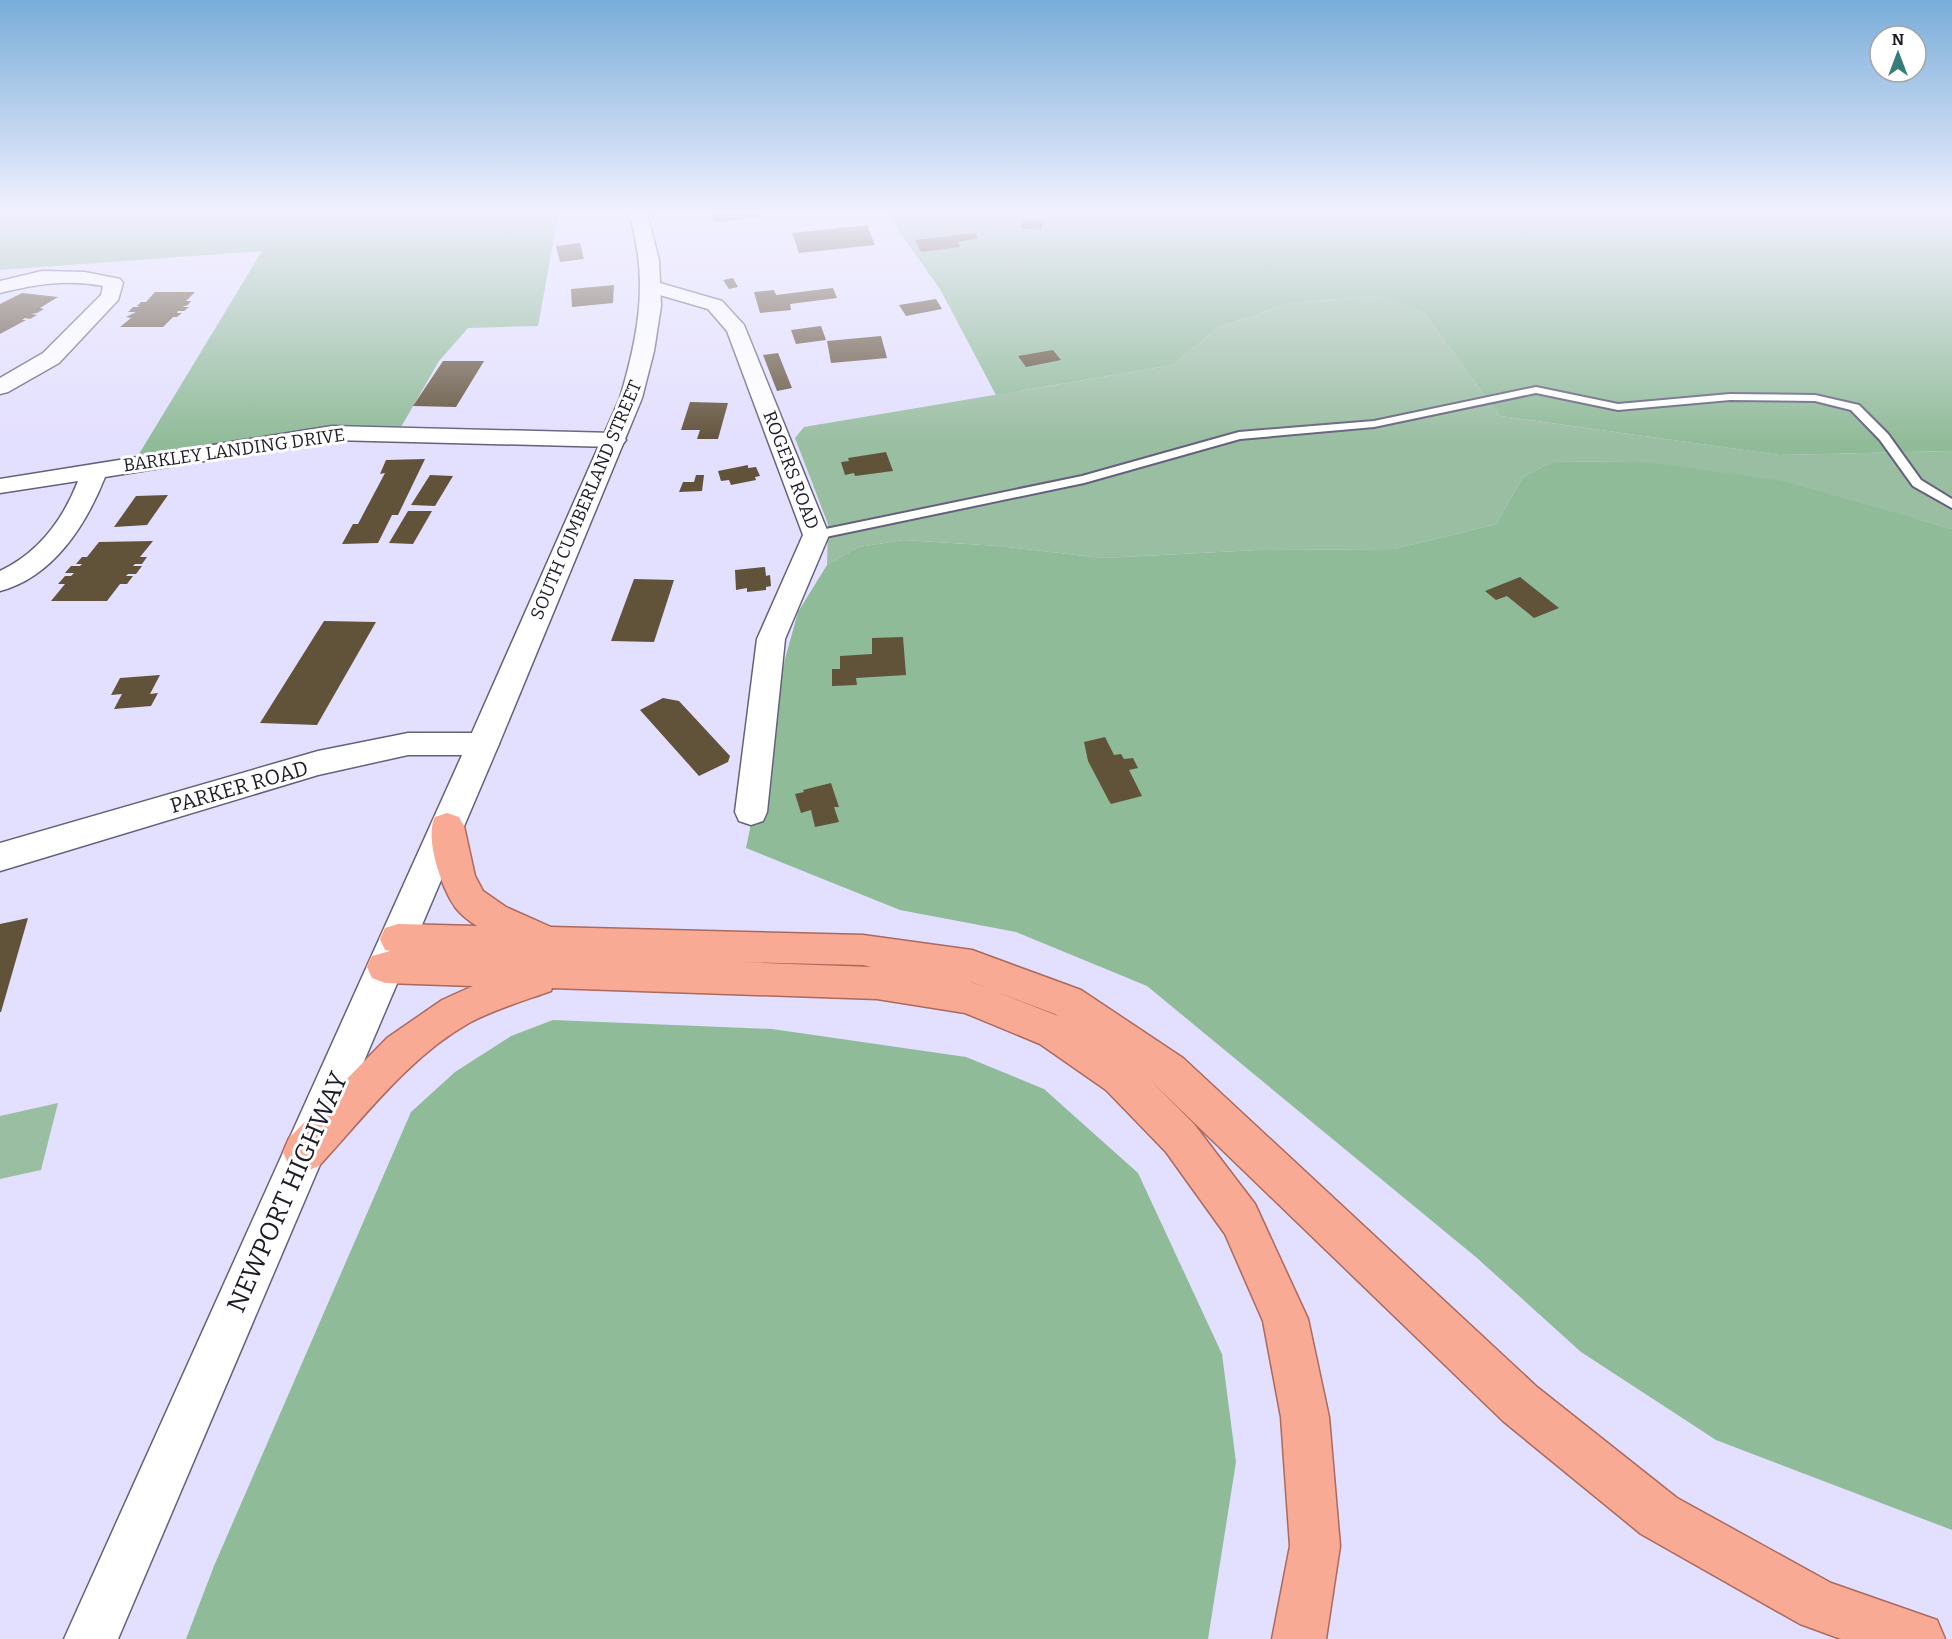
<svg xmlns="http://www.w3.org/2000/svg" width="1952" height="1639" font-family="Bitter,serif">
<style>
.green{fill:#9abea1}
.forest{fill:#90bb98}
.building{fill:#61523a}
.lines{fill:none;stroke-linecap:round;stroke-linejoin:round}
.service-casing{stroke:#65617c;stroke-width:4}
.minor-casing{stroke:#65617c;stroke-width:3}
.secondary-casing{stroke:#65617c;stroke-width:3}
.trunk-casing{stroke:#aa6a5d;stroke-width:3}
.service{fill:#fff;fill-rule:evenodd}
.minor{fill:#fff;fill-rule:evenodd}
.secondary{fill:#fff;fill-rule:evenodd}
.trunk{fill:#f8aa94;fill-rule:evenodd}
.labels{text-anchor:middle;stroke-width:6;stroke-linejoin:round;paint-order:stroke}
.far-street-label{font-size:18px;fill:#1d1b26;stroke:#fff}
.street-label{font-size:21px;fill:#1d1b26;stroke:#fff}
.near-street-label{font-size:26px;fill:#1d1b26;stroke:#fff}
</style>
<rect width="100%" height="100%" fill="#e3dffe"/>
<path class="green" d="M1379 296 1424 313 1500 416 1780 455 1952 451V529L1920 520 1638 461 1552 462 1523 477 1496 524 1394 549 1258 550 1103 558 998 546 904 540 858 547 827 565 828 524 795 438 804 427 1173 365 1217 328 1290 303Z
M58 1103 41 1170 0 1179V1116Z"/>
<path class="forest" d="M0 213H563L558 216 538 326 468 328 439 361 397 434 332 433 133 464 262 251 0 270Z
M886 213H1952V451L1780 455 1500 416 1424 313 1378 296 1290 303 1217 328 1173 365 996 395 940 289Z
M1638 461 1783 481 1952 529V1530L1716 1440 1581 1352 1477 1258 1147 986 1016 932 900 910 746 848 785 659 798 612 827 565 858 547 904 540 998 546 1103 558 1258 550 1394 549 1496 524 1523 477 1552 462Z
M553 1020 772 1029 966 1057 1044 1089 1138 1173 1222 1354 1236 1462 1208 1639H186L214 1566 411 1112 455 1072 511 1036Z"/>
<path class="building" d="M713 213H758L762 217 715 222Z
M1023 220 1043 221 1041 230 1020 228Z
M867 225 875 245 799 253 792 233Z
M975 233 978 238 958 242 961 247 921 252 915 240Z
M580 243 584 259 560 262 556 246Z
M733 278 738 287 729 289 723 280Z
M614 285 613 303 572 307 571 289Z
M833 288 837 298 790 304 791 310 760 313 754 292 774 290 776 295Z
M155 292H195L186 301H191L188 305 182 307H189L184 311H178L177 313H182L177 317H173L163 327H120L131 318 126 317 136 312H128L133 307H140L137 306 141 302H146Z
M22 293 58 297 40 308 44 309 37 313 31 314 37 315 30 319 25 318 22 320H26L0 334V304Z
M936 299 942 309 906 316 899 305Z
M821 326 826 340 796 344 791 330Z
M881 336 887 358 831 363 827 341Z
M1053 350 1061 360 1026 367 1018 356Z
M778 353 792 388 777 391 763 355Z
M443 361H484L456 407 413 406Z
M690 402 728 403 718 439H697L700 430H681Z
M886 452 893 471 855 476 854 473 845 475 841 462 849 461 848 458Z
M425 459 398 515H392L378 543 342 544 353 524H358L385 473 380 474 386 460Z
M748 465V468L756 467 760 476 755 477 756 480 731 485 729 480 721 481 718 471Z
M430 475 453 476 435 506 411 505Z
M696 475H704L702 491 679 492 683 482H694Z
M168 495 147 525 114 527 136 496Z
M408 511H432L413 544 389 543Z
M153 541 140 557H147L142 564H135L133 566H142L136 574H128L126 576H133L127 584H120L107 601H51L65 584H58L65 576H71L74 573H65L71 566H80L82 564H76L82 557H87L99 542Z
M765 567 766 576 770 575 771 586 766 587V590L747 592V588L736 590 735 570Z
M1520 577 1559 608 1534 618 1507 596 1496 600 1485 591Z
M634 579 674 580 654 642 611 641Z
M324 621 376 622 317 725 260 723Z
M903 637 906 675 856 678 857 685 832 686V669H840V656L872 654V638Z
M160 675 150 694 158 693 151 706 114 709 122 694 111 695 120 678Z
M663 698 679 701 730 756 728 762 699 776 640 710Z
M1105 737 1114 755 1121 754 1124 759 1133 758 1138 768 1129 770 1142 796 1111 804 1109 801 1088 761 1084 742Z
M831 783 839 807H834L839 822 815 827 811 810 801 813 795 794 804 792 803 790Z
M28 918 1 1012H0V924Z"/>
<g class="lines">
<g class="service-casing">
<path id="service" d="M1536 387 1618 404 1730 394 1815 395 1859 405 1888 434 1921 480 1952 499V508L1913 486 1880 440 1851 410 1815 401 1730 400 1618 410 1536 393 1374 427 1240 439 1084 483 816 539 810 535 816 531 1082 476 1239 432 1374 421Z"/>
</g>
<g class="minor-casing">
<path id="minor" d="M42 271 85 272 120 279 123 283 118 300 59 363 8 392 0 394V378L43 353 101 295 103 286C67 279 35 284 0 293V281Z
M653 281 722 301 744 325 829 535 785 639 767 812 763 821 751 825 739 821 735 812 757 639 803 535 727 331 708 309 646 291 643 287 646 283Z
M332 426 614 433 622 435 626 440 622 445 614 447 332 440 105 477C86 525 53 577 0 591V571C38 553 63 520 78 481L0 493V479Z
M408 733H483L494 736 499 744 494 752 483 755H408L318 775 0 871V843L318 751Z"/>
</g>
<g class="secondary-casing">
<path id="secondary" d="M629 213H647L659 260 661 306 654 351 642 398 499 744 118 1639H64L467 744 620 398C639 333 649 280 629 213Z"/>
</g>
<g class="trunk-casing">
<path id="trunk" d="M447 813 459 817 464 826 475 876 483 891 506 907 551 927 863 935 972 950 1081 990 1183 1058 1537 1387 1677 1498 1831 1583 1937 1620 1945 1639H1841L1800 1624 1641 1534 1503 1421 1151 1081 1194 1124 1255 1204 1308 1319 1329 1417 1340 1546 1326 1639H1272L1290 1546 1281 1417 1263 1321 1225 1234 1166 1152 1106 1090 1040 1044 965 1013 877 999 552 988 551 991C523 1001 495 1009 469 1023 409 1057 365 1116 319 1166L304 1172 289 1166 283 1152 289 1138 387 1038 442 1000 473 986 385 983 372 978 367 967 372 956 390 951 385 950 380 939 385 928 398 924 477 926C469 921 461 915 455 907 442 888 424 838 435 817ZM737 962 863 965 871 967ZM969 981 971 982 1055 1014 1058 1016Z"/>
</g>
<use href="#service" class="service"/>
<use href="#minor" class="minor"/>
<use href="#secondary" class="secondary"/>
<use href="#trunk" class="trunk"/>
</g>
<linearGradient id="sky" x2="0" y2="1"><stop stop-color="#79add9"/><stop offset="0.48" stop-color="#f2f1ff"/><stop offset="1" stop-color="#f2f1ff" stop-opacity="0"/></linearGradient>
<rect width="1952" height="443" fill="url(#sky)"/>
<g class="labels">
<g class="far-street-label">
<text transform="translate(234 450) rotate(-8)" y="6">BARKLEY LANDING DRIVE</text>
<text transform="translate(791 470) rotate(69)" y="6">ROGERS ROAD</text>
<text transform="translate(586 500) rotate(-67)" y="6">SOUTH CUMBERLAND STREET</text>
</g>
<g class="street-label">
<text transform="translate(239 787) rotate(-16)" y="7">PARKER ROAD</text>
</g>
<g class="near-street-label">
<text transform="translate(287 1192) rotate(-66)" y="9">NEWPORT HIGHWAY</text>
</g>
</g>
<g transform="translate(1898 54)"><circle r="28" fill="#ffffff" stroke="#a5a4a8" stroke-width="1.5"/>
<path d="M0-4.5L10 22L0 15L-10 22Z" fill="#357d76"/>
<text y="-9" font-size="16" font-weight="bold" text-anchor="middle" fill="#1d1b26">N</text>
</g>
</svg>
